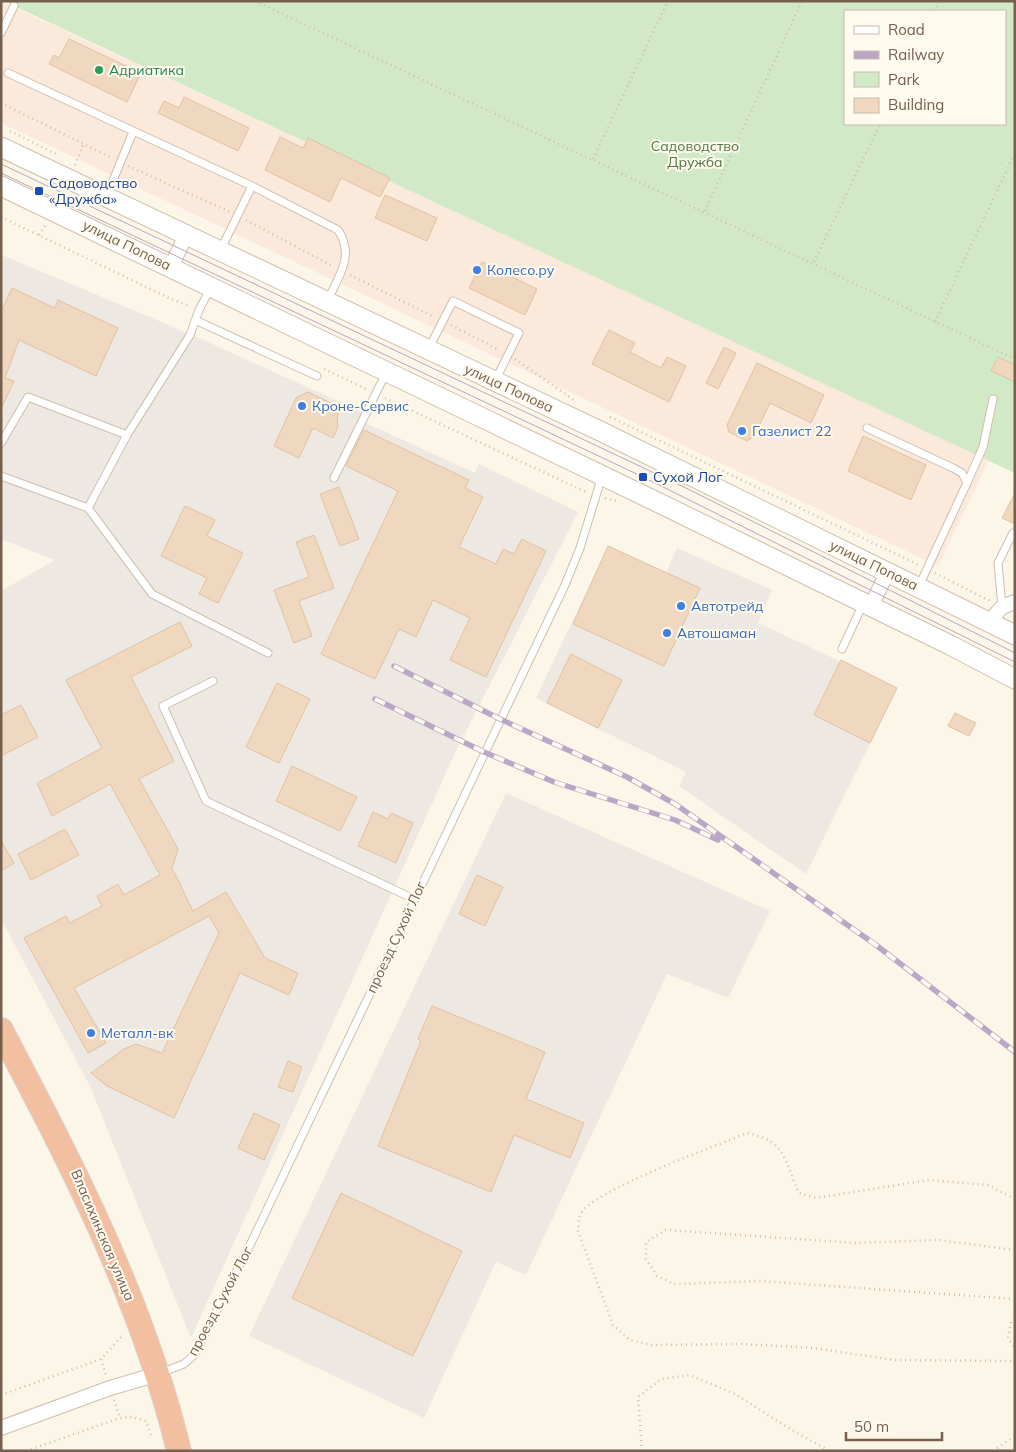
<svg xmlns="http://www.w3.org/2000/svg" width="1016" height="1452" font-family="Mulish,sans-serif">
<style>
.commercial{fill:#fbe9dc}
.industrial{fill:#ede8e1}
.green{fill:#d1e9c6;fill-rule:evenodd}
.building{fill:#f0d8c0;stroke:#e2c1a1}
.lines{fill:none;stroke-linecap:round;stroke-linejoin:round}
.lane-casing{stroke:#cebfae;stroke-width:9}
.street-casing{stroke:#cebfae;stroke-width:16}
.secondary-casing{stroke:#d0c0ac;stroke-width:21}
.highway-casing{stroke:#dbd5d1;stroke-width:26}
.path{stroke:#d6bca3;stroke-width:2.5;stroke-dasharray:1 4;stroke-linecap:butt}
.lane{stroke:#fff;stroke-width:7}
.street{stroke:#fff;stroke-width:14}
.secondary{stroke:#fff;stroke-width:19}
.highway{stroke:#f3bfa1;stroke-width:24}
.tram{stroke:#baa6c6;stroke-width:1}
.rail-casing{stroke:#baa6c6;stroke-width:5.5}
.rail{stroke:#fefaee;stroke-width:4;stroke-dasharray:11;stroke-linecap:butt}
.leisure-dot{fill:#2e9e5b;stroke:#fefaee;stroke-width:2}
.transit-dot{fill:#1a4fb4;stroke:#fefaee;stroke-width:2}
.shop-dot{fill:#3f7fe0;stroke:#fefaee;stroke-width:2}
.labels{text-anchor:middle;stroke-width:4;stroke-linejoin:round;paint-order:stroke}
.leisure-label{font-size:14px;fill:#27864d;stroke:#fefaee;text-anchor:start}
.park-label{font-size:14px;fill:#4f7a44;stroke:#fefaee}
.transit-label{font-size:14px;fill:#164399;stroke:#fefaee;text-anchor:start}
.street-label{font-size:14px;fill:#755f4d;stroke:#fefaee}
.shop-label{font-size:14px;fill:#366cbe;stroke:#fefaee;text-anchor:start}
</style>
<rect width="100%" height="100%" fill="#fcf6e8"/>
<path class="commercial" d="M1 1 989 460 938 566 1 123Z"/>
<path class="industrial" d="M2 255 190 334 369 415 366 423 475 473 479 464 578 512 453 757 191 1338 90 1086 1 919V591L55 560 1 539Z
M608 546 666 573 677 548 772 590 758 623 897 688 806 874 679 786 686 772 536 698Z
M506 793 770 911 728 998 667 974 526 1275 496 1262 424 1418 249 1336Z"/>
<path class="green" d="M5 1H1015V473L14 6ZM845 11H1005V124H845Z"/>
<path class="building" d="M69 39 141 73 127 102 49 64 54 55 59 58Z
M184 97 249 128 238 151 158 113 164 101 179 108Z
M280 137 303 148 308 138 390 178 380 197 341 178 330 202 265 170Z
M385 195 437 218 427 241 375 218Z
M482 262 537 289 525 315 469 288Z
M12 288 55 308 58 300 118 328 96 376 19 340 5 378 14 381 1 409V312Z
M609 330 635 343 630 352 661 368 667 357 686 366 669 402 592 364Z
M724 347 736 353 718 389 706 383Z
M998 357 1015 365V382L991 371Z
M757 363 824 395 811 423 770 403 754 437 747 441 729 432 727 425Z
M308 392 341 408 337 417 338 427 333 438 313 428 299 458 274 446 296 398Z
M364 430 469 480 465 488 483 497 459 547 496 564 503 549 514 554 522 539 546 551 486 677 450 660 470 618 433 600 416 637 399 629 375 679 321 654 398 491 346 466Z
M863 436 926 465 911 500 848 471Z
M339 487 359 539 340 546 320 494Z
M1015 493V524L1002 518Z
M185 506 215 520 207 536 243 553 218 603 199 594 207 578 161 556Z
M314 535 334 588 299 601 312 636 294 643 274 590 309 577 296 542Z
M608 546 700 588 664 666 573 624Z
M180 622 192 646 131 677 174 761 139 779 178 849 172 868 193 911 226 892 265 958 298 973 289 995 240 973 174 1118 107 1086 91 1073 124 1049 136 1044 162 1053 219 933 209 916 74 988 106 1043 88 1053 24 938 66 916 70 923 102 906 97 896 118 884 124 895 160 875 110 784 52 816 37 783 102 748 66 680Z
M571 654 622 680 598 728 547 703Z
M841 660 897 688 870 743 814 715Z
M277 683 310 699 279 763 246 747Z
M21 705 38 737 1 756V715Z
M955 713 976 723 969 736 948 726Z
M292 766 357 797 340 831 276 801Z
M373 812 388 819 391 813 413 823 396 863 358 846Z
M65 829 79 855 31 880 18 854Z
M1 841 14 863 1 871Z
M477 875 503 887 485 926 459 914Z
M432 1006 545 1052 526 1099 584 1123 570 1158 514 1135 491 1192 378 1146 421 1041 418 1039Z
M288 1061 302 1067 293 1092 278 1087Z
M254 1113 280 1125 264 1160 238 1148Z
M341 1193 462 1251 413 1356 292 1298Z"/>
<g class="lines">
<g class="lane-casing">
<path id="lane" d="M1 33 14 6
M8 73 252 186 338 230C355 256 339 275 328 300
M107 195 133 132
M220 251 252 186
M210 289 199 310 190 335 127 435 88 508 152 594 268 653
M195 320 317 376
M428 350 453 301 519 333 495 381
M867 428 953 468 962 473 967 483 919 586
M1 443 28 397 127 435
M1 476 88 508
M334 478 386 373
M967 483 983 447 993 399
M1002 607 998 563 1013 533
M842 649 863 604
M213 681 163 706 206 801 414 899
M160 1373 184 1364 194 1355 250 1245 565 585 580 548 602 476"/>
</g>
<g class="street-casing">
<path id="street" d="M171 267 186 235
M871 606 888 571
M989 622 1002 607 1015 602
M1 1428 110 1388 158 1374"/>
</g>
<g class="secondary-casing">
<path id="secondary" d="M1 147 600 431 1015 635
M1 186 655 501 950 645 1015 679"/>
</g>
<g class="highway-casing">
<path id="highway" d="M1 1030C73 1167 142 1299 179 1451"/>
</g>
<path class="path" d="M255 1 1015 359
M934 11 939 1
M1 103 112 158
M10 131 58 155
M593 159 668 1
M75 165 84 143
M128 166 230 212
M705 211 802 1
M1 217 171 299 190 306
M246 220 334 267
M39 235 46 224
M814 262 880 124
M350 275 434 317
M935 322 1015 153
M451 325 499 350
M515 359 574 400
M324 369 368 390
M385 398 588 493
M610 417 919 565
M605 498 617 501
M935 573 990 601
M1015 1199 988 1185 929 1180 816 1198 799 1193C784 1161 787 1141 747 1133 719 1145 590 1191 580 1215 578 1220 579 1226 578 1231L613 1325 630 1340 652 1345 742 1344 814 1348 894 1360 1015 1361
M1015 1250 938 1240 856 1243 666 1230 646 1242V1259L657 1276 674 1284 760 1281 1015 1299
M1015 1319 1011 1322 1008 1338 1015 1349
M101 1359 106 1376
M1 1395 101 1359 123 1335
M114 1400 120 1418
M26 1451 120 1418 132 1417 146 1421 151 1435
M642 1451 638 1397 661 1379 690 1375 735 1394 795 1432 830 1451
M993 1451 1015 1436"/>
<use href="#lane" class="lane"/>
<use href="#street" class="street"/>
<use href="#secondary" class="secondary"/>
<use href="#highway" class="highway"/>
<path class="tram" d="M1 164 688 489 1015 653
M1 173 643 477 1015 662"/>
<g class="rail-casing">
<path id="rail" d="M394 666 500 719 627 777 675 804 876 945 1015 1052
M375 699 484 752 554 782 675 820 718 840"/>
</g>
<use href="#rail" class="rail"/>
</g>
<circle class="leisure-dot" cx="99" cy="70" r="5"/>
<g class="transit-dot">
<rect x="34" y="186" width="10" height="10" rx="2.5"/>
<rect x="638" y="472" width="10" height="10" rx="2.5"/>
</g>
<g class="shop-dot">
<circle cx="477" cy="270" r="5"/>
<circle cx="302" cy="406" r="5"/>
<circle cx="742" cy="431" r="5"/>
<circle cx="681" cy="606" r="5"/>
<circle cx="667" cy="633" r="5"/>
<circle cx="91" cy="1033" r="5"/>
</g>
<g class="labels">
<g class="leisure-label">
<text x="109" y="75">Адриатика</text>
</g>
<g class="park-label">
<text x="695" y="151">Садоводство<tspan x="695" dy="16">Дружба</tspan></text>
</g>
<g class="transit-label">
<text x="49" y="188">Садоводство<tspan x="49" dy="16">«Дружба»</tspan></text>
<text x="653" y="482">Сухой Лог</text>
</g>
<g class="street-label">
<text transform="translate(127 245) rotate(26)" y="5">улица Попова</text>
<text transform="translate(509 388) rotate(25)" y="5">улица Попова</text>
<text transform="translate(874 565) rotate(26)" y="5">улица Попова</text>
<text transform="translate(396 937) rotate(-65)" y="5">проезд Сухой Лог</text>
<text transform="translate(103 1235) rotate(67)" y="5">Власихинская улица</text>
<text transform="translate(220 1301) rotate(-62)" y="5">проезд Сухой Лог</text>
</g>
<g class="shop-label">
<text x="487" y="275">Колесо.ру</text>
<text x="312" y="411">Кроне-Сервис</text>
<text x="752" y="436">Газелист 22</text>
<text x="691" y="611">Автотрейд</text>
<text x="677" y="638">Автошаман</text>
<text x="101" y="1038">Металл-вк</text>
</g>
</g>
<rect width="1016" height="1452" fill="none" stroke="#755f4d" stroke-width="5"/>
<rect x="844" y="10" width="162" height="115" fill="#fefaee" stroke="#c7bcae"/>
<rect x="854" y="26" width="25" height="8" fill="#ffffff" stroke="#c7bcae"/>
<text x="888" y="35" font-size="15" fill="#755f4d">Road</text>
<rect x="854" y="51" width="25" height="8" fill="#baa6c6" stroke="#c7bcae"/>
<text x="888" y="60" font-size="15" fill="#755f4d">Railway</text>
<rect x="854" y="72" width="25" height="15" fill="#d1e9c6" stroke="#c7bcae"/>
<text x="888" y="85" font-size="15" fill="#755f4d">Park</text>
<rect x="854" y="98" width="25" height="15" fill="#f0d8c0" stroke="#c7bcae"/>
<text x="888" y="110" font-size="15" fill="#755f4d">Building</text>
<path d="M846 1432v8h96v-8" fill="none" stroke="#755f4d" stroke-width="2.5"/>
<text x="854" y="1432" font-size="15" fill="#755f4d" stroke="#fefaee" stroke-width="4" paint-order="stroke">50 m</text>
</svg>
